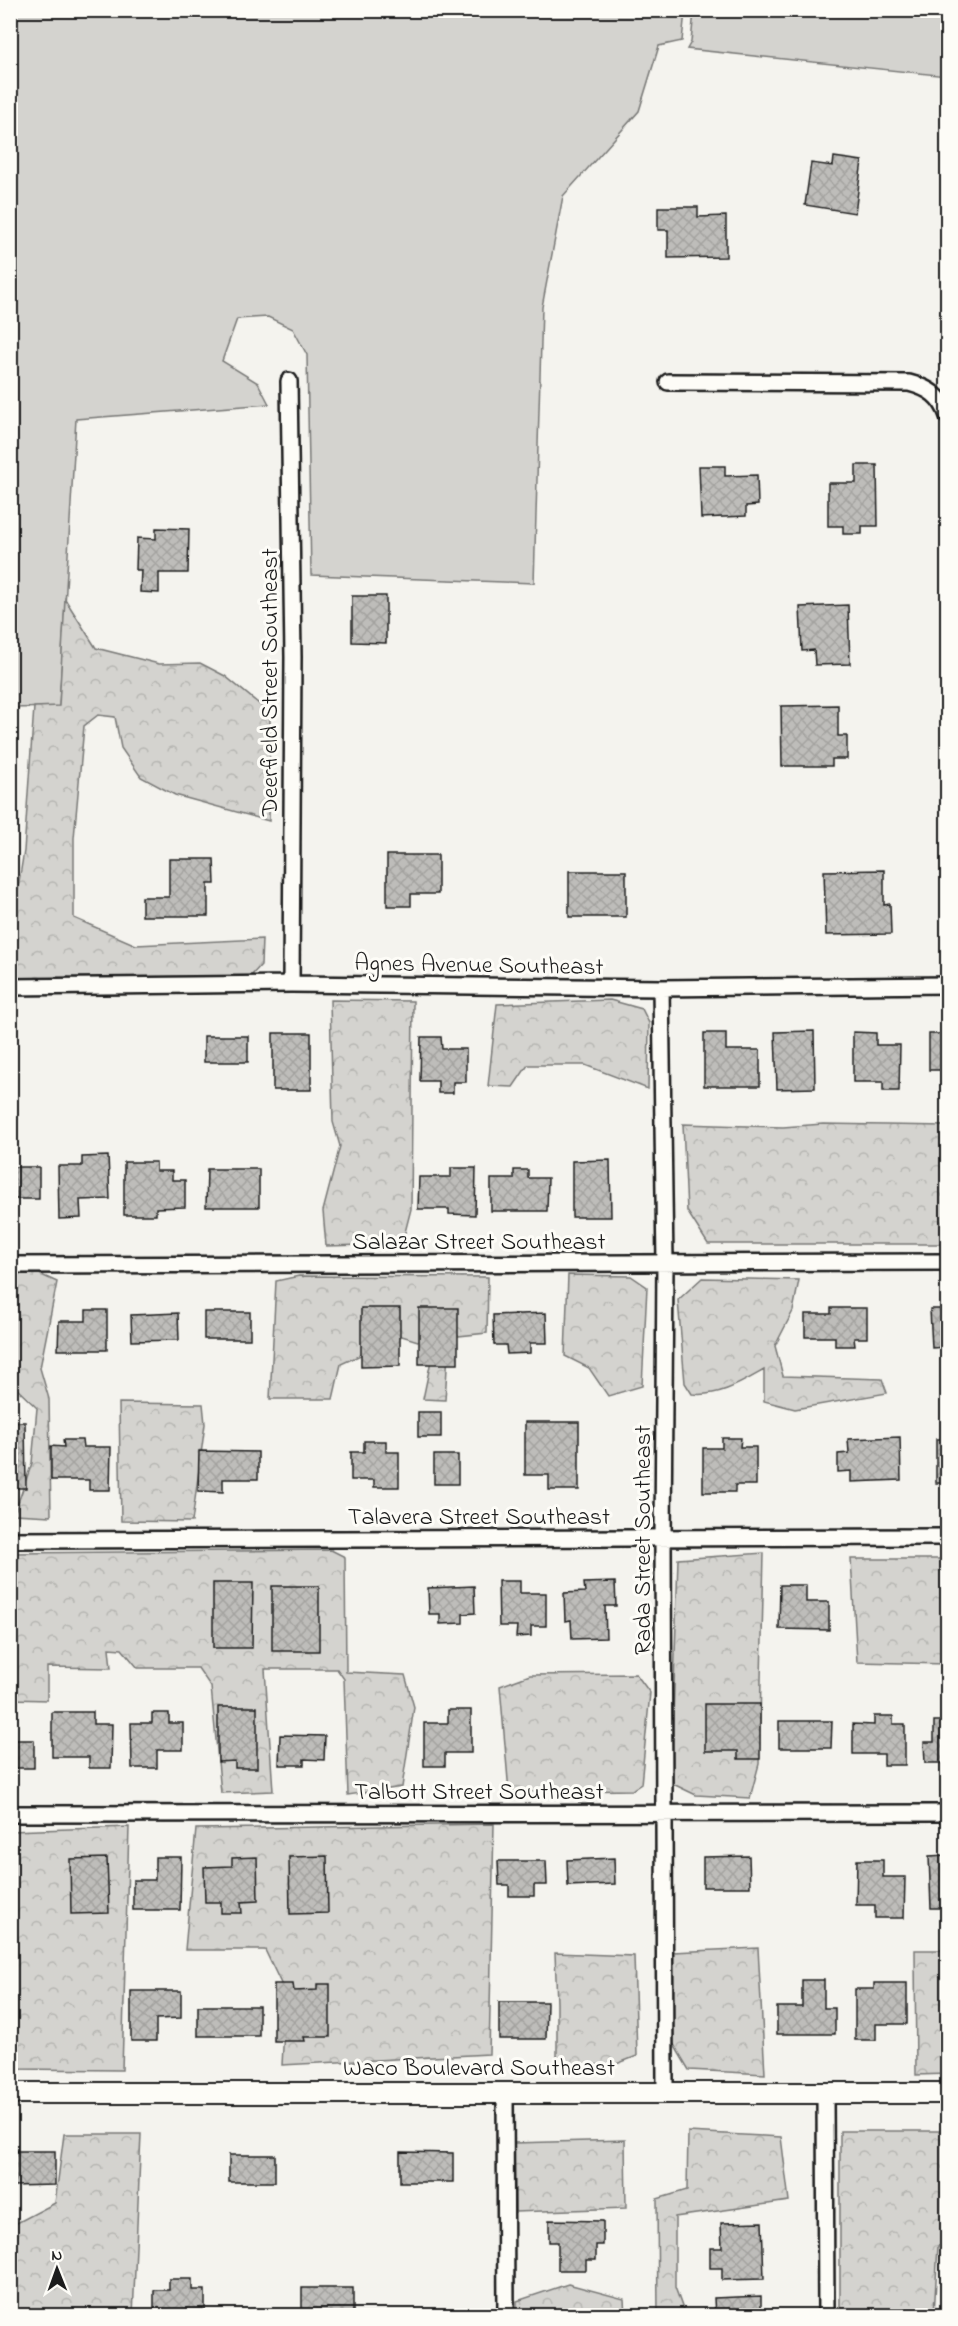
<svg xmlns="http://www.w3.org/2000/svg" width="958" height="2326" font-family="'Indie Flower',sans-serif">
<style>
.green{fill:#d4d3cf;stroke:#787876;stroke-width:1.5}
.forest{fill:url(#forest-crowns);stroke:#787876;stroke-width:1.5}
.building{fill:url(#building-cross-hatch);stroke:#1c1c1c;stroke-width:1.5}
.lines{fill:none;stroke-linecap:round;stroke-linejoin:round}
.minor-casing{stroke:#1c1c1c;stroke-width:20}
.tertiary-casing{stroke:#1c1c1c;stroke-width:24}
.minor{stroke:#fdfcf7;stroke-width:15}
.tertiary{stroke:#fdfcf7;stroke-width:20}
.labels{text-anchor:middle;stroke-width:6;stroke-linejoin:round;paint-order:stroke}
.street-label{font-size:24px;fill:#1c1c1c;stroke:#fdfcf7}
</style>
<defs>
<pattern id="forest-crowns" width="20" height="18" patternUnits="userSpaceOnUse" patternTransform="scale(1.5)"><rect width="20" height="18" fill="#d4d3cf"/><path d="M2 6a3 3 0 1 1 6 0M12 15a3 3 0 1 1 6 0" fill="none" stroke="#b5b5b1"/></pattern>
<pattern id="building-cross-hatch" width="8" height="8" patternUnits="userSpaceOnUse" patternTransform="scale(1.5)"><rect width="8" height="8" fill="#bebdba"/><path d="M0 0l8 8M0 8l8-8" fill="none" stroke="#a3a29f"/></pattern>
</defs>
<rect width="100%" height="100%" fill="#f4f3ee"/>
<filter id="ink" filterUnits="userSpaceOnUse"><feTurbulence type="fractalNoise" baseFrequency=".0167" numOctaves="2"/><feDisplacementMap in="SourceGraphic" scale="12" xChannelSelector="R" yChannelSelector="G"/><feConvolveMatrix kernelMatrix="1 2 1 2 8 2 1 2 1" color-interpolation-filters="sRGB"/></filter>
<g filter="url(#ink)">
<path class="green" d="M10 11H685L682 41 659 46 639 111 563 196 542 307 534 583 311 575 307 355 293 329 268 317 237 319 222 361 258 383 269 404 76 419 59 707 11 708Z
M694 11H947V76L687 49 691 42Z"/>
<path class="forest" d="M65 599 96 648 159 664 200 663 225 676 270 713 269 821 175 795 141 777 121 748 115 717 98 715 84 726 74 838V918L136 945 262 939 261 965 251 976 18 978 13 918 24 851 34 707 59 706Z
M330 1000 413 1001 411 1209 402 1244 326 1246 323 1211 340 1146 333 1122Z
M610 1000 642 1009 649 1023 648 1089 585 1065H528L513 1087 488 1086 497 1004Z
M683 1124 783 1127 823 1124 947 1126V1244H708L687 1211Z
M37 1273 57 1282 40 1368 49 1399 51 1516 14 1514 32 1463 37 1408 17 1389H11L10 1274Z
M568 1275 631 1276 647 1287 642 1386 608 1396 589 1368 565 1356Z
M299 1276 488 1277 487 1333 449 1337 445 1400 423 1399 434 1346 402 1336 341 1364 333 1399H270L276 1281Z
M702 1278 799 1280 793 1311 775 1346 783 1376 882 1379 887 1393 795 1409 764 1401V1370C741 1383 719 1397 692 1394L685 1383 678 1300Z
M119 1403 203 1404 205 1424 192 1522 121 1521Z
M331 1550 345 1557 346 1672 405 1675 414 1707 402 1787 348 1795 344 1679 337 1669H265L273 1791 221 1793 211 1687 198 1668H138L122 1649 109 1648 111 1668 47 1667V1700L11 1699V1553Z
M764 1553 759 1764 750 1798 696 1795 671 1783 678 1559Z
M851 1559H947V1664L857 1662Z
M636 1674 650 1693 641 1784 632 1790 509 1792 500 1686 530 1675Z
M494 1824 489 2054 282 2065 286 1994 265 1950H185L196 1829Z
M129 1827 122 2070 11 2069 10 1831Z
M758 1948 765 2074 689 2070 673 2043V1952Z
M915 1950H947V2074L916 2075Z
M555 1953 634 1956 637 2056 614 2065 557 2064V2003Z
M840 2131H947V2246H938L934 2315H840Z
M688 2132 781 2137 789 2201 675 2217V2287L685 2315H658L657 2199 687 2190Z
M64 2134H141L133 2315H11V2226L55 2203Z
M625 2140 626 2208 515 2212 514 2143Z
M568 2284 624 2299 625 2315H517V2301Z"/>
<path class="building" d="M834 157 862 161 855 213 805 205 811 163 833 166Z
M658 207H698V217L726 216V257L668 258V230H658Z
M856 465H877L878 526H862V534H843V526H828V483H856Z
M699 466H725V476L757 475 758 505 746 506V516L701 518Z
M156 528 189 529 188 573H159V593L140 592 141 570H136L137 538 156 539Z
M352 596H386V643L352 642Z
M848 605 850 664 815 665 814 650 802 651 800 607Z
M838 705V736H847V759H832V766H782L781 706Z
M387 855H438V894H411V906H387Z
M169 859H214L215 884H208V916H142V897H169Z
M884 870V905L890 904 891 934 826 935 824 871Z
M569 871H626V917H569Z
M814 1031 815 1088 777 1089 775 1032Z
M853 1032 876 1033V1045H900L899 1091H883V1082H853Z
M273 1033H311V1090H273Z
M704 1033H726V1050H760V1086H704Z
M929 1034H948V1070H929Z
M204 1036H248V1062H204Z
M421 1037H441L442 1049H466V1082H453V1093H438V1081H420Z
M108 1156 110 1199 80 1200 81 1218 59 1219 58 1166H82V1157Z
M610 1160 611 1217H572V1161Z
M124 1162H156V1171H172V1180H185V1207L156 1208V1215H124Z
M10 1167H39V1199H10Z
M451 1168H476L475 1215 449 1214V1209H418L419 1177H451Z
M207 1169H259V1207H206Z
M514 1170H528V1178H548L547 1211H491V1179H514Z
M361 1308H400V1366L361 1367Z
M419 1308H458V1364H419Z
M831 1308H867V1338H854L855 1346H835V1337H805V1314H831Z
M930 1309H948V1364L945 1347 932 1348Z
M86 1310H107V1350H58L59 1321H86Z
M204 1312H250V1339H204Z
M178 1313 179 1340 132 1341 131 1315Z
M546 1313 547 1343H530V1353L507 1354 506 1345H494L493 1315Z
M418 1412H441V1437H418Z
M10 1422H25L26 1488H10Z
M525 1422H579V1490H549V1475H525Z
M900 1437 901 1480 851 1482V1471L838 1472V1454L849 1453 848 1439Z
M722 1438H741L740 1447H756V1485H735V1492H703V1448H722Z
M936 1439H948V1483H936Z
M63 1440H82L83 1447H111L110 1490H89V1480H51V1446L64 1447Z
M364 1441H386V1452H399V1487H374V1480H351V1452H364Z
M199 1451 258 1452V1479H223V1492L198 1491Z
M434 1455H458V1484H434Z
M498 1581H520V1593H546V1626H531V1636L516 1637 517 1626H499Z
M615 1582 616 1606H605L606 1638 572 1639 571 1620 565 1621 564 1593 585 1592 584 1583Z
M213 1583H253L252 1648H213Z
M780 1585H806V1602H829V1630L779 1629Z
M272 1586H319V1651H272Z
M474 1586 475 1613 463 1614V1623L440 1624V1614H429L428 1588Z
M705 1704H760V1759H738V1751H705Z
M218 1707H257V1768H235V1761L218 1762Z
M448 1710H471V1753H445V1766H424V1723H448Z
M52 1712H93V1724H112L111 1768H89V1757H52Z
M152 1713H169V1723H183V1750H157V1768H132L131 1723H152Z
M874 1716H893V1724H905V1765H884V1754H853V1724L874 1725Z
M779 1721H832L831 1748H779Z
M934 1721H948V1763H925L924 1742H934Z
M10 1735 11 1740H34V1768H10Z
M280 1735 325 1736 324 1760 304 1759V1765H279Z
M948 1855V1917H944L943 1908H931L929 1856Z
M327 1856 328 1913 290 1914 289 1857Z
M749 1856 750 1887H703V1857Z
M155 1857H181L180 1910H133V1880H155Z
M257 1857 258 1901 241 1902 242 1913H221V1902H205L204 1867 232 1866V1858Z
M107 1858 109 1913 71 1914 70 1859Z
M614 1858 615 1884 568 1886 567 1860Z
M857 1860H883V1877H905L904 1918H875V1905H856Z
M498 1861H546L547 1885H534V1896H509V1885H499Z
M802 1980H824V2008H835V2034H777V2007H802Z
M874 1983H907V2024H876V2040H855V1989H874Z
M274 1984H293L294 1991 317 1990V1984H330V2037H304L305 2041H274Z
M131 1991H181V2018L156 2019V2041H131Z
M499 2002H547L546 2039H499Z
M198 2006H259V2036H198Z
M11 2151H55V2185L11 2186Z
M400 2152 453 2153V2182H400Z
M229 2155H275V2182H229Z
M549 2220 603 2221V2245H596V2260H586V2270H558V2242H549Z
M762 2222 764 2279 722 2280V2268H710V2248H722L721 2223Z
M169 2279H192V2290H205V2316H154V2290H169Z
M302 2288H353V2316H302Z
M761 2296V2316H715L714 2298Z"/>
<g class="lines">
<g class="minor-casing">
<path id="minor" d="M289 381 293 657 291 984
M668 382 909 383C929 388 941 396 948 416
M10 987 291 984 661 988 948 985
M661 988 665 1263 663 1538 665 2092
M10 1265 948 1262
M10 1540 948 1537
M10 1814 948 1813
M505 2092 506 2316
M825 2092 826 2316"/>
</g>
<g class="tertiary-casing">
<path id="tertiary" d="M10 2093H948"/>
</g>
<use href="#minor" class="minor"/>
<use href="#tertiary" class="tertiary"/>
</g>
</g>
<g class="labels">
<g class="street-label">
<text transform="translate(269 682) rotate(-90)" y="8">Deerfield Street Southeast</text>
<text transform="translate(479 964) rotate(1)" y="8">Agnes Avenue Southeast</text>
<text x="479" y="1249">Salazar Street Southeast</text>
<text x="479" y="1524">Talavera Street Southeast</text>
<text transform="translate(642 1540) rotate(-90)" y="8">Rada Street Southeast</text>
<text x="479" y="1799">Talbott Street Southeast</text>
<text x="479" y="2075">Waco Boulevard Southeast</text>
</g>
</g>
<rect width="958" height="2326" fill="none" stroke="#fdfcf7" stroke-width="36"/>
<rect x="18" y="18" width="922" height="2290" fill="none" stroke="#1c1c1c" stroke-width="2" filter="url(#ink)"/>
<g transform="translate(57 2269) rotate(359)" stroke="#fdfcf7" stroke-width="4.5" paint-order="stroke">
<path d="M0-4.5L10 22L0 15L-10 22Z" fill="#1c1c1c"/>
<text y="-9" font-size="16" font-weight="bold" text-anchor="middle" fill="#1c1c1c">N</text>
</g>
</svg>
